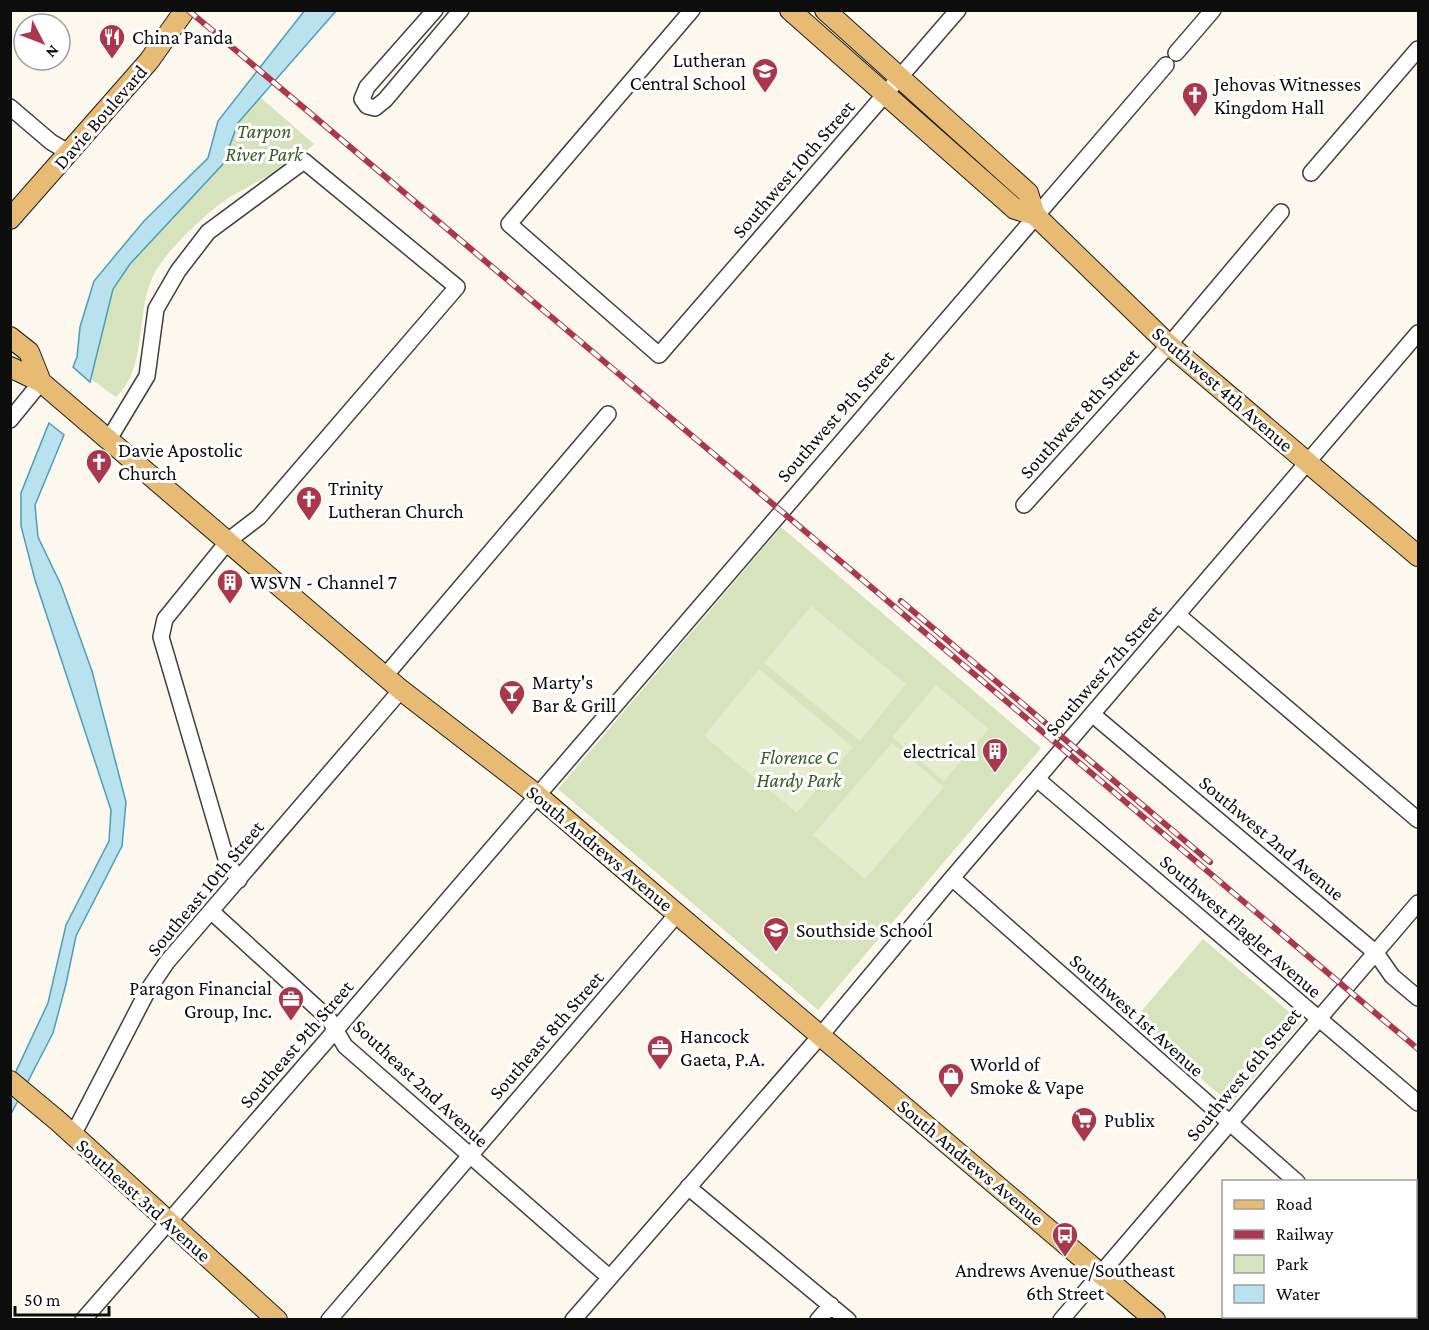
<svg xmlns="http://www.w3.org/2000/svg" width="1429" height="1330" font-family="'Crimson Pro',serif">
<style>
.green{fill:#d6e3bc}
.pitch{fill:#e5ebcd}
.water{fill:#b9e2ee;stroke:#4a9fbc;stroke-width:1.5}
.lines{fill:none;stroke-linecap:round;stroke-linejoin:round}
.minor-casing{stroke:#404040;stroke-width:18}
.major-casing{stroke:#1e1e1e;stroke-width:22}
.minor{stroke:#fff;stroke-width:15}
.major{stroke:#e7bb74;stroke-width:20}
.rail-casing{stroke:#ab374d;stroke-width:6}
.rail{stroke:#fff;stroke-width:4;stroke-dasharray:11;stroke-linecap:butt}
.labels{text-anchor:middle;stroke-width:6;stroke-linejoin:round;paint-order:stroke}
.poi-label{font-size:20px;fill:#0d0d0d;stroke:#fff;text-anchor:start}
.street-label{font-size:20px;fill:#0d0d0d;stroke:#fff}
.park-label{font-size:20px;font-style:italic;fill:#395c25;stroke:#fff}
</style>
<rect width="100%" height="100%" fill="#fdf8ee"/>
<path class="green" d="M260 97 314 144C290 167 261 179 233 195 211 208 170 247 157 269 133 307 150 366 116 397L91 379 113 289 130 264 223 164 238 123Z
M781 527 1041 748 818 1010 558 789Z
M1203 939 1301 1022 1231 1104 1133 1021Z"/>
<path class="pitch" d="M811 606 906 684 860 741 764 663Z
M759 669 853 747 797 813 704 736Z
M936 685 989 729 944 781 892 737Z
M892 743 944 787 865 879 813 835Z"/>
<path class="water" d="M305 10 336 11 238 123 223 164 130 264 113 289 90 382 73 367 77 357 80 327 94 281 144 221 208 158 218 121Z
M49 423 64 435 35 505 38 537 61 585 92 671 126 802 122 846 76 936 66 984 53 1033 11 1114V1082L48 1003 66 925 109 841 111 810 35 580 21 526V493Z"/>
<g class="lines">
<g class="minor-casing">
<path id="minor" d="M435 10 367 87 362 99 367 106 375 108 385 100 461 10
M692 10 509 224 659 355 958 10
M1176 53 1213 10
M10 107 51 142 68 152
M1311 173 1418 49
M10 420 41 382
M109 439 147 376 156 309 178 271 208 232 304 161 457 287 259 517 229 540 165 619 161 637 227 862 239 880
M1024 505 1169 345 1281 212
M1178 615 1418 820
M385 676 608 414
M1092 714 1376 953 1392 976 1418 998
M1037 779 1418 1103
M952 878 1297 1182
M212 912 329 1019 345 1046 609 1277
M73 1135 148 990 167 962 401 690
M688 1187 848 1320
M1416 1283 1418 1285
M83 1320 334 1032 1166 65
M329 1320 678 913
M573 1320 821 1035 952 878 1418 333
M818 1320 831 1305
M1061 1320 1418 903"/>
</g>
<g class="major-casing">
<path id="major" d="M790 10 1015 209 1035 215 1169 345 1418 556
M825 10 1028 193 1035 215
M10 219 149 61 185 10
M10 337 29 352 41 382
M10 367 41 382 401 690 537 795 1155 1320
M10 1081 58 1121 277 1320"/>
</g>
<use href="#minor" class="minor"/>
<use href="#major" class="major"/>
<g class="rail-casing">
<path id="rail" d="M188 10 1418 1049
M901 601 1210 862"/>
</g>
<use href="#rail" class="rail"/>
</g>
<defs>
<g id="restaurant-pin" transform="scale(1.35)"><path d="M0 17L-7.5 6A9.5 9.5 0 1 1 7.5 6Z" fill="#ab374d" stroke="#fff"/><path d="M-5-6h1v4h1v-4h1v4h1v-4h1v5L-1.5 .5V6h-2V.5L-5-1ZM5-6V6H3V1.5H1.5Q1.5-4 5-6Z" fill="#fff"/></g>
<g id="school-pin" transform="scale(1.35)"><path d="M0 17L-7.5 6A9.5 9.5 0 1 1 7.5 6Z" fill="#ab374d" stroke="#fff"/><path d="M0-5L7-2L0 1L-7-2ZM-4 1L0 2.5L4 1V4Q0 6-4 4Z" fill="#fff"/></g>
<g id="church-pin" transform="scale(1.35)"><path d="M0 17L-7.5 6A9.5 9.5 0 1 1 7.5 6Z" fill="#ab374d" stroke="#fff"/><path d="M-1.2-6h2.4v3.5h3.3v2.4h-3.3V6h-2.4V-.1h-3.3v-2.4h3.3Z" fill="#fff"/></g>
<g id="building-pin" transform="scale(1.35)"><path d="M0 17L-7.5 6A9.5 9.5 0 1 1 7.5 6Z" fill="#ab374d" stroke="#fff"/><path d="M-4-6H4V6H1V3H-1V6H-4ZM-2.5-4.3h1.7v1.8h-1.7ZM.8-4.3h1.7v1.8H.8ZM-2.5-1h1.7V.8h-1.7ZM.8-1h1.7V.8H.8Z" fill="#fff"/></g>
<g id="bar-pin" transform="scale(1.35)"><path d="M0 17L-7.5 6A9.5 9.5 0 1 1 7.5 6Z" fill="#ab374d" stroke="#fff"/><path d="M-6-5H6L.8 .8V4.5H3.5V6h-7V4.5H-.8V.8Z" fill="#fff"/></g>
<g id="office-pin" transform="scale(1.35)"><path d="M0 17L-7.5 6A9.5 9.5 0 1 1 7.5 6Z" fill="#ab374d" stroke="#fff"/><path d="M-6-3h4V-5.5h4V-3h4V5H-6ZM-1-4.5V-3h2v-1.5ZM-6 0V1H6V0Z" fill="#fff"/></g>
<g id="shop-pin" transform="scale(1.35)"><path d="M0 17L-7.5 6A9.5 9.5 0 1 1 7.5 6Z" fill="#ab374d" stroke="#fff"/><path d="M-5-2.5h2.3a2.7 3.5 0 0 1 5.4 0H5L5.5 6h-11ZM-1.5-2.5h3a1.5 2.3 0 0 0-3 0Z" fill="#fff"/></g>
<g id="supermarket-pin" transform="scale(1.35)"><path d="M0 17L-7.5 6A9.5 9.5 0 1 1 7.5 6Z" fill="#ab374d" stroke="#fff"/><path d="M-6-5.5h2.5l.6 2H6L4.5 2H-2.5L-4.4-4H-6ZM-1.5 3.2a1.3 1.3 0 1 0 .1 0ZM3 3.2a1.3 1.3 0 1 0 .1 0Z" fill="#fff"/></g>
<g id="bus-pin" transform="scale(1.35)"><path d="M0 17L-7.5 6A9.5 9.5 0 1 1 7.5 6Z" fill="#ab374d" stroke="#fff"/><path d="M-5-6H5V4H4V6H2V4H-2V6H-4V4H-5ZM-3.5-4V0h7V-4ZM-3.5 1.2v1.5H-2V1.2ZM2 1.2v1.5H3.5V1.2Z" fill="#fff"/></g>
</defs>
<g fill-rule="evenodd">
<use href="#restaurant-pin" x="112" y="37"/>
<use href="#school-pin" x="765" y="71"/>
<use href="#church-pin" x="1195" y="95"/>
<use href="#church-pin" x="99" y="462"/>
<use href="#church-pin" x="309" y="499"/>
<use href="#building-pin" x="230" y="582"/>
<use href="#bar-pin" x="512" y="693"/>
<use href="#building-pin" x="995" y="751"/>
<use href="#school-pin" x="776" y="930"/>
<use href="#office-pin" x="291" y="999"/>
<use href="#office-pin" x="660" y="1048"/>
<use href="#shop-pin" x="951" y="1076"/>
<use href="#supermarket-pin" x="1084" y="1120"/>
<use href="#bus-pin" x="1065" y="1235"/>
</g>
<g class="labels">
<g class="poi-label">
<text x="132" y="44">China Panda</text>
<text x="746" y="67" text-anchor="end">Lutheran<tspan x="746" dy="23">Central School</tspan></text>
<text x="1214" y="91">Jehovas Witnesses<tspan x="1214" dy="23">Kingdom Hall</tspan></text>
<text x="118" y="457">Davie Apostolic<tspan x="118" dy="23">Church</tspan></text>
<text x="328" y="495">Trinity<tspan x="328" dy="23">Lutheran Church</tspan></text>
<text x="250" y="589">WSVN - Channel 7</text>
<text x="532" y="689">Marty's<tspan x="532" dy="23">Bar &amp; Grill</tspan></text>
<text x="976" y="758" text-anchor="end">electrical</text>
<text x="796" y="937">Southside School</text>
<text x="272" y="995" text-anchor="end">Paragon Financial<tspan x="272" dy="23">Group, Inc.</tspan></text>
<text x="680" y="1043">Hancock<tspan x="680" dy="23">Gaeta, P.A.</tspan></text>
<text x="970" y="1071">World of<tspan x="970" dy="23">Smoke &amp; Vape</tspan></text>
<text x="1104" y="1127">Publix</text>
<text x="1065" y="1277" text-anchor="middle">Andrews Avenue/Southeast<tspan x="1065" dy="23">6th Street</tspan></text>
</g>
<g class="street-label">
<text transform="translate(100 117) rotate(-49)" y="7">Davie Boulevard</text>
<text transform="translate(793 169) rotate(-49)" y="7">Southwest 10th Street</text>
<text transform="translate(1223 389) rotate(41)" y="7">Southwest 4th Avenue</text>
<text transform="translate(1079 413) rotate(-48)" y="7">Southwest 8th Street</text>
<text transform="translate(835 416) rotate(-49)" y="7">Southwest 9th Street</text>
<text transform="translate(1103 670) rotate(-49)" y="7">Southwest 7th Street</text>
<text transform="translate(1272 838) rotate(40)" y="7">Southwest 2nd Avenue</text>
<text transform="translate(600 848) rotate(40)" y="7">South Andrews Avenue</text>
<text transform="translate(205 888) rotate(-50)" y="7">Southeast 10th Street</text>
<text transform="translate(1241 926) rotate(41)" y="7">Southwest Flagler Avenue</text>
<text transform="translate(1137 1015) rotate(42)" y="7">Southwest 1st Avenue</text>
<text transform="translate(546 1035) rotate(-49)" y="7">Southeast 8th Street</text>
<text transform="translate(296 1044) rotate(-49)" y="7">Southeast 9th Street</text>
<text transform="translate(1243 1074) rotate(-50)" y="7">Southwest 6th Street</text>
<text transform="translate(421 1083) rotate(43)" y="7">Southeast 2nd Avenue</text>
<text transform="translate(971 1162) rotate(40)" y="7">South Andrews Avenue</text>
<text transform="translate(144 1200) rotate(42)" y="7">Southeast 3rd Avenue</text>
</g>
<g class="park-label">
<text x="264" y="138">Tarpon<tspan x="264" dy="23">River Park</tspan></text>
<text x="799" y="764">Florence C<tspan x="799" dy="23">Hardy Park</tspan></text>
</g>
</g>
<rect width="1429" height="1330" fill="none" stroke="#0d0d0d" stroke-width="24"/>
<rect x="1222" y="1180" width="195" height="138" fill="#ffffff" stroke="#9e9e9e" stroke-width="1.5"/>
<rect x="1234" y="1200" width="30" height="9" fill="#e7bb74" stroke="#9e9e9e" stroke-width="1.5"/>
<text x="1276" y="1210" font-size="18" fill="#0d0d0d">Road</text>
<rect x="1234" y="1230" width="30" height="9" fill="#ab374d" stroke="#9e9e9e" stroke-width="1.5"/>
<text x="1276" y="1240" font-size="18" fill="#0d0d0d">Railway</text>
<rect x="1234" y="1255" width="30" height="18" fill="#d6e3bc" stroke="#9e9e9e" stroke-width="1.5"/>
<text x="1276" y="1270" font-size="18" fill="#0d0d0d">Park</text>
<rect x="1234" y="1285" width="30" height="18" fill="#b9e2ee" stroke="#9e9e9e" stroke-width="1.5"/>
<text x="1276" y="1300" font-size="18" fill="#0d0d0d">Water</text>
<g transform="translate(42 42) rotate(132)"><circle r="28" fill="#ffffff" stroke="#9e9e9e" stroke-width="1.5"/>
<path d="M0-4.5L10 22L0 15L-10 22Z" fill="#ab374d"/>
<text y="-9" font-size="16" font-weight="bold" text-anchor="middle" fill="#0d0d0d">N</text>
</g>
<path d="M15 1306v9h94v-9" fill="none" stroke="#0d0d0d" stroke-width="3"/>
<text x="24" y="1306" font-size="18" fill="#0d0d0d" stroke="#ffffff" stroke-width="4.5" paint-order="stroke">50 m</text>
</svg>
